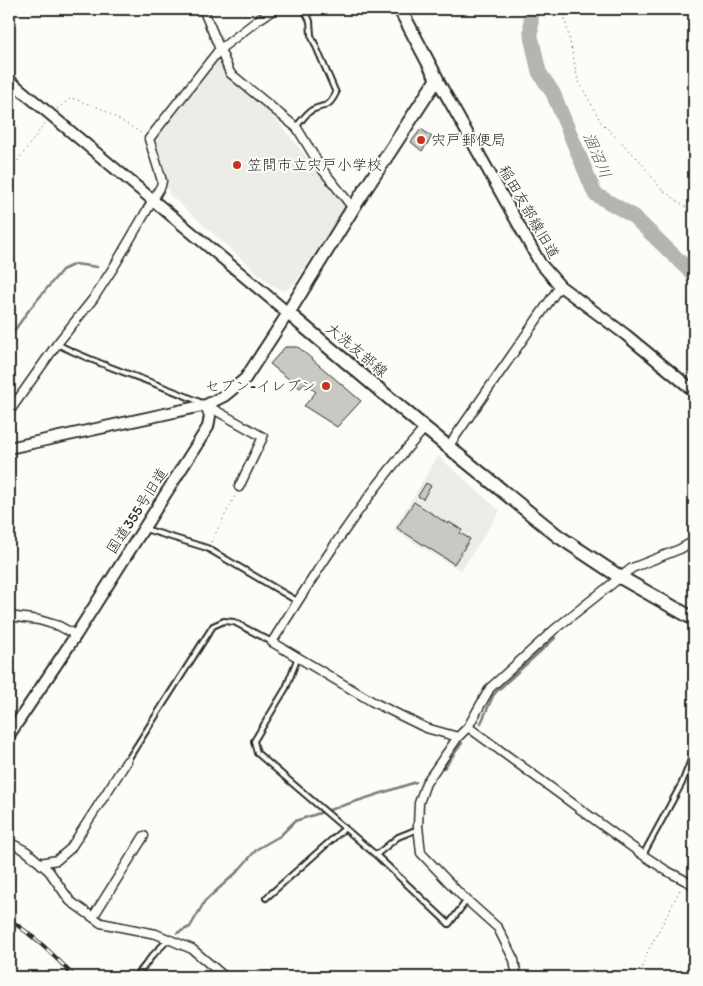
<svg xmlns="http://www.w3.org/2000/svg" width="703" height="986" font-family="Itim,'Klee One',sans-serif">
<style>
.built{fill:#edece8}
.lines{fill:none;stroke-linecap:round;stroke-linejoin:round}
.stream{stroke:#7e7d7b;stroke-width:2.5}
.river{stroke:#b5b4b1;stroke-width:15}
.building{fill:#c9c8c4;stroke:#2b2b2b}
.service-casing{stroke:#2b2b2b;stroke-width:8}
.minor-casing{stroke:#2b2b2b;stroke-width:11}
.tertiary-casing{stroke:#2b2b2b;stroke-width:14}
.primary-casing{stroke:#2b2b2b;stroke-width:16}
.path{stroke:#2b2b2b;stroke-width:1;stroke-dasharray:1 4;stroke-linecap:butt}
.service{stroke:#fdfcf7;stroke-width:4}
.minor{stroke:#fdfcf7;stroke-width:8}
.tertiary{stroke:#fdfcf7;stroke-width:10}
.primary{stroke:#fdfcf7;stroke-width:12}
.rail-casing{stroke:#2b2b2b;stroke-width:4.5}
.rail{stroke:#fdfcf7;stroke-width:2.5;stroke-dasharray:8;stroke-linecap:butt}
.poi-dot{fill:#c8321e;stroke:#fdfcf7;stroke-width:2}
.labels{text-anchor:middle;stroke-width:4;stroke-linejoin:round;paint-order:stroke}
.poi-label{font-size:15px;fill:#2b2b2b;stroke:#fdfcf7;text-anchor:start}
.street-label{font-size:15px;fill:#2b2b2b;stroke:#fdfcf7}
.water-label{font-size:16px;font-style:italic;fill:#5b5b5a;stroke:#fdfcf7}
</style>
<rect width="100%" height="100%" fill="#fdfcf7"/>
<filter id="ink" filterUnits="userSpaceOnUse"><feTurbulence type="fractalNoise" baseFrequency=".02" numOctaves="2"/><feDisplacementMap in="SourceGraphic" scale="10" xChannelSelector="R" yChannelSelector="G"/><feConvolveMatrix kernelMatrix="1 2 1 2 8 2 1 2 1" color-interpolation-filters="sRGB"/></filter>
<g filter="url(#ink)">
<path class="built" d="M219 50 346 205 295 283 284 291 271 285 170 195 152 135Z
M438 456 500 511 461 571 393 530Z"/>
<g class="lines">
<path class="stream" d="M9 338 29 310 62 270 75 264 97 267
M481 723 493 696 497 691 555 638
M444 768 462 743
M177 933 190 927 205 901 237 872 257 849 280 836 295 821 416 782
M131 977 161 943"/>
<path class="river" d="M531 9V36L539 72 553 93 595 194 633 216 694 275"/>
</g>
<path class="building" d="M421 129 432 137 422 151 411 142Z
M285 347H298L361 401 337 427 304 406 316 392 305 383 300 388 270 364Z
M426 483 431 486 423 499 418 496Z
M414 502 448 524 449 522 462 530 460 533 470 539 454 564 397 528Z"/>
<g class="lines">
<g class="service-casing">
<path id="service" d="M295 128C300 123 306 113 312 110 325 104 328 109 336 93L311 35 310 21 304 9
M57 344C104 368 154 381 202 403
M145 529 207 548 297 601
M298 657 286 688 254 741 257 753 376 855 398 837 418 829
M127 761 213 626 224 621 234 622 272 642
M376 855 449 924 467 900
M643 855 682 783 694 752
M266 898 345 828
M136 977 152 956 169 939"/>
</g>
<g class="minor-casing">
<path id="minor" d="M203 9 230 73 297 128 322 169 353 208
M206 405 263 437 239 487
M9 412 57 344 93 299 115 265 161 186 162 181 149 139 219 50 258 20 275 9
M425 428C366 493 319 567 272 642L373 702 426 728 458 737 468 727
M448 447 560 286
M694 541 680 549 632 568 555 629 490 688 468 727 643 855 667 871 694 885
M9 616 39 620 59 626 76 635
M458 737 426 783 419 803 418 826 421 853 460 894 498 928 514 960 517 977
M9 842 26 851 49 871 70 901 101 923 156 934 192 949 225 977
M40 863 57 860 70 849 127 761
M93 917 144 836"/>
</g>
<g class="tertiary-casing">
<path id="tertiary" d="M437 79 540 263 560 286 626 335 694 391
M9 80 288 313 245 379 224 396 206 405 9 448
M9 735 76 635 208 427 210 416 206 405"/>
</g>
<g class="primary-casing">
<path id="primary" d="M400 9 437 79 353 208 288 313 425 428 558 536 620 577 694 619"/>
</g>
<path class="path" d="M563 9 578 80 601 122 639 160 661 189 694 213
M57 109 71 98 100 108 143 134
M9 173 45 123
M211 542 236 494
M640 977 645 957 681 888"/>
<use href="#service" class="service"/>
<use href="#minor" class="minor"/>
<use href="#tertiary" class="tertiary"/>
<use href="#primary" class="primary"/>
<g class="rail-casing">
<path id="rail" d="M9 919C32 935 55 955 74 977"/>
</g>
<use href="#rail" class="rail"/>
</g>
</g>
<g class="poi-dot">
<circle cx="421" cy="140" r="5"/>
<circle cx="237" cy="165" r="5"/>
<circle cx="326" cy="386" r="5"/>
</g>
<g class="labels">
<g class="poi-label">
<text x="431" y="145">宍戸郵便局</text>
<text x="247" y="170">笠間市立宍戸小学校</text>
<text x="316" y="391" text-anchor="end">セブン-イレブン</text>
</g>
<g class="street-label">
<text transform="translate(529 212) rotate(60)" y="5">稲田友部線旧道</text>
<text transform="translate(357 350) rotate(40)" y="5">大洗友部線</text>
<text transform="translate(137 511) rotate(-57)" y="5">国道355号旧道</text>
</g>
<g class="water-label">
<text transform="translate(598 155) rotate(67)" y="6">涸沼川</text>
</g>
</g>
<rect width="703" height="986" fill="none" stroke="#fdfcf7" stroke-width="30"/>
<rect x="15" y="15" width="673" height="956" fill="none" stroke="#2b2b2b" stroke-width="2" filter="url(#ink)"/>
</svg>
